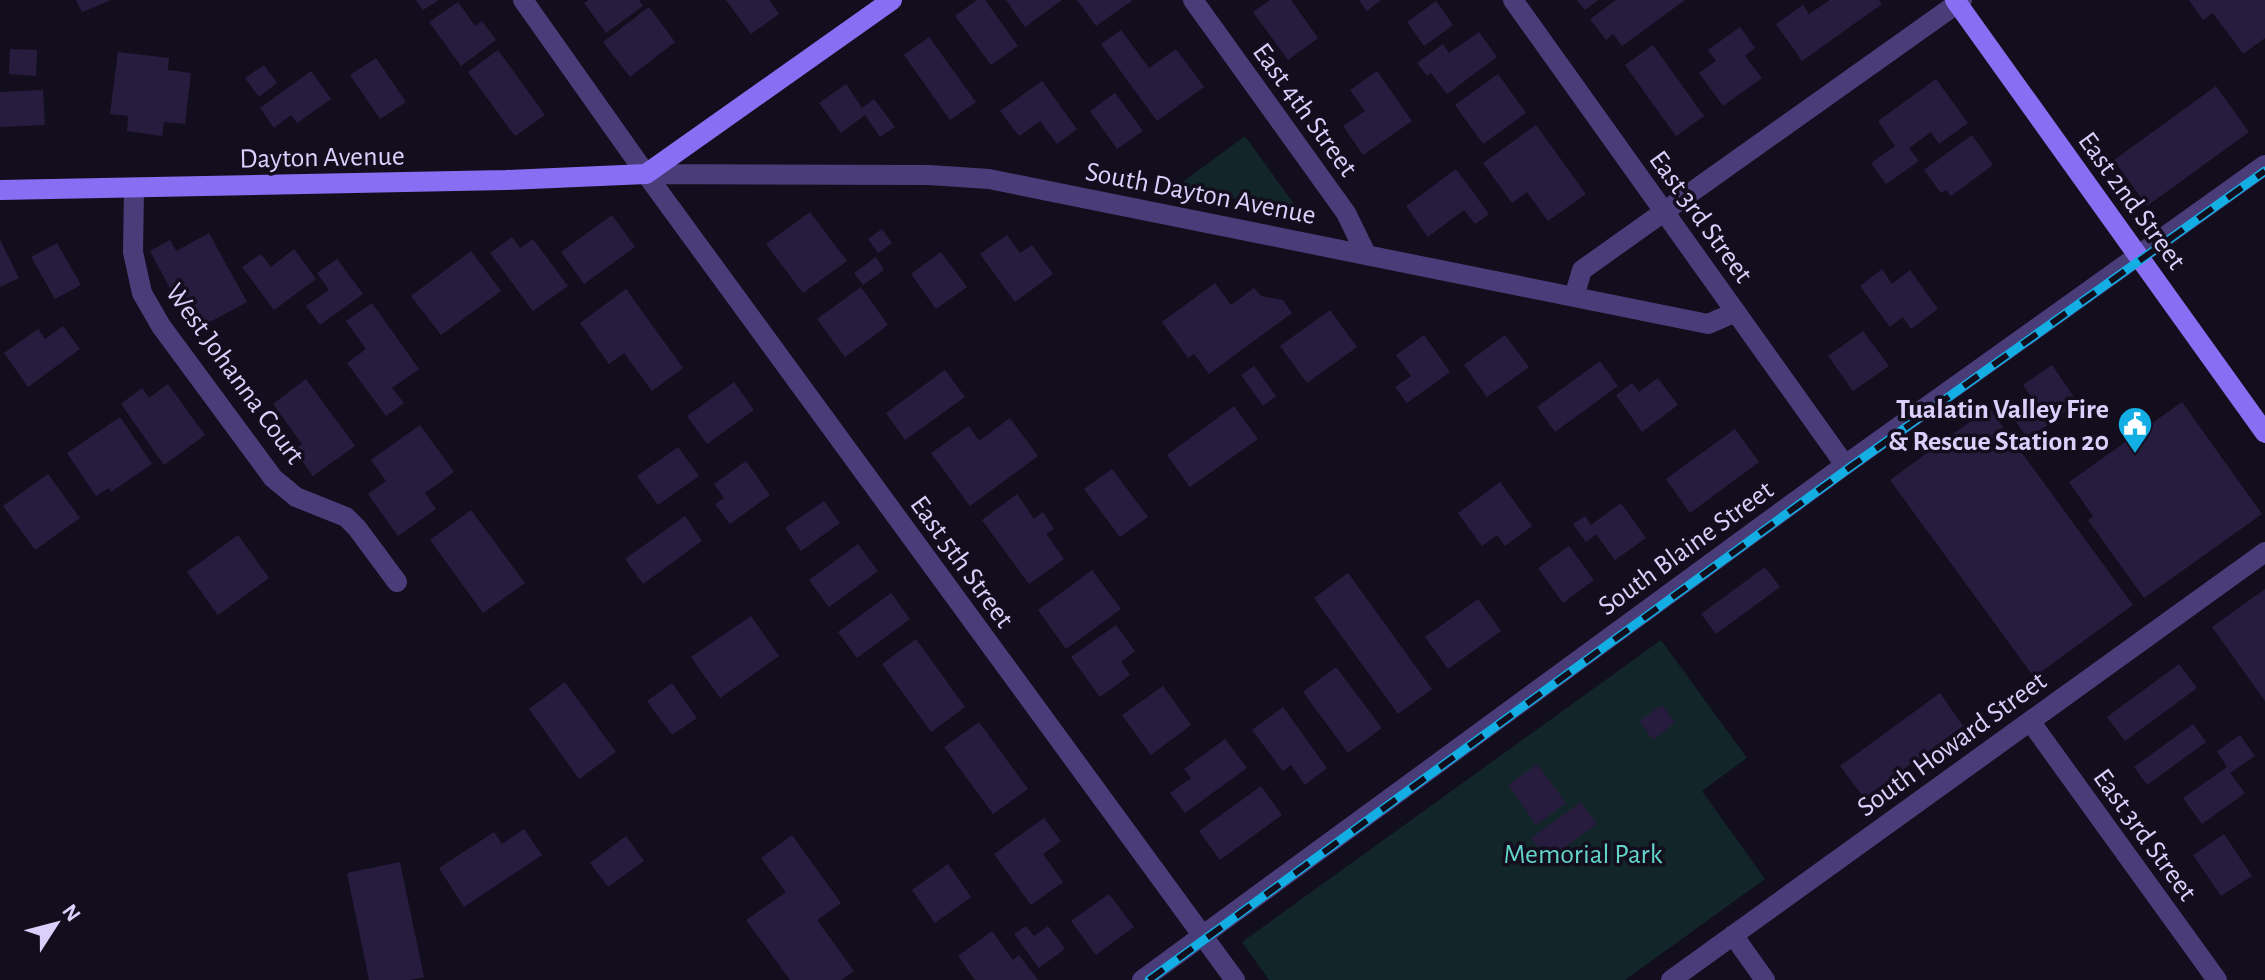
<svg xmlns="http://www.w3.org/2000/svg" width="2265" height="980" font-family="'Alegreya Sans',sans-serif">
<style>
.green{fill:#122528}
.building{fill:#281c3e}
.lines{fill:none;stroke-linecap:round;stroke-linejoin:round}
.street{stroke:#493d79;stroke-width:20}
.secondary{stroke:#876ff3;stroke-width:20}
.rail-casing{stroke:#13aee3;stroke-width:9}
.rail{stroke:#130e1e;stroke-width:6;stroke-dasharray:18;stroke-linecap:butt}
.labels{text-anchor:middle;stroke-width:7;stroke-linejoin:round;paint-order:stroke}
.street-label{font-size:28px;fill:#dbd0fb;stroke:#130e1e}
.poi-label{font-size:28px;font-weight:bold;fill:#dbd0fb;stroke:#130e1e;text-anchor:end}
.park-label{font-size:28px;fill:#63d4c9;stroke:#130e1e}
</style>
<rect width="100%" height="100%" fill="#130e1e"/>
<path class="green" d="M1245 136 1299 211 1176 187Z
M1661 640 1747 758 1702 791 1765 879 1625 980H1269L1242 942Z"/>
<path class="building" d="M76 0H111L82 12Z
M416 0H439L423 10Z
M588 0H639L643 6 606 33 584 3Z
M726 0H769L779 14 751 34Z
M977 0H985L1018 46 991 65 955 16Z
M1006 0H1062L1025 27Z
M1077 0H1133L1096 26Z
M1270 0H1291L1318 38 1288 60 1253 12Z
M1359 0H1381L1367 11Z
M1577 0H1598L1585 10Z
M1616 0H1685L1622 46 1613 34 1606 40 1590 19Z
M1830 0H1879L1882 4 1802 61 1776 24 1803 5 1809 14Z
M2189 0H2265V38L2243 54 2213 13 2203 20Z
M1436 1 1453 25 1424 46 1407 22Z
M458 2 475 26 482 21 496 40 461 66 429 22Z
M649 7 675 42 630 77 603 42Z
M1740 27 1755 48 1745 56 1762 78 1723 106 1699 73 1716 61 1708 50Z
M1121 30 1149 68 1176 49 1204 87 1157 121 1101 44Z
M1479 32 1497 57 1447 94 1431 73 1427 76 1417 63 1443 44 1449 53Z
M929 37 976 102 950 120 904 55Z
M1653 45 1704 116 1676 136 1625 65Z
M10 49 37 50 36 76 9 74Z
M498 50 545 115 515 136 468 72Z
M118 52 169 58 168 70 191 73 185 124 164 122 162 136 127 131 128 116 110 114Z
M376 58 406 102 380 119 350 75Z
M264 65 277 83 259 97 245 78Z
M311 71 331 99 297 123 291 115 274 128 260 108Z
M1377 71 1412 121 1363 155 1343 126 1365 111 1350 90Z
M1498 74 1526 113 1483 144 1455 105Z
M1936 79 1968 123 1939 144 1931 132 1909 148 1919 161 1886 184 1871 163 1895 146 1878 121Z
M1042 81 1077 129 1057 144 1040 121 1019 136 1000 111Z
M846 84 862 108 874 99 895 127 880 137 865 115 841 133 819 103Z
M2216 86 2249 132 2147 206 2114 160Z
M43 90 45 125 0 127V92Z
M1115 93 1143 131 1117 149 1090 111Z
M1536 125 1586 194 1548 221 1527 192 1512 203 1483 163Z
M1972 135 1993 165 1951 196 1946 190 1941 193 1924 170Z
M1456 169 1489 214 1475 224 1464 210 1428 237 1406 206Z
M810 212 847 261 803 293 766 244Z
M612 215 635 247 584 284 561 252Z
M882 229 892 243 878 253 868 239Z
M209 233 247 302 193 331 150 251 170 240 176 251Z
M1007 235 1020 253 1032 245 1053 274 1015 302 980 254Z
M512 237 520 248 533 239 568 286 533 311 490 253Z
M0 240 19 278 0 287Z
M57 243 81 285 55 299 31 257Z
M294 249 316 279 274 310 242 267 261 254 271 267Z
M471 251 501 291 441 335 411 296Z
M941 252 967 287 936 309 911 274Z
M876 257 884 270 863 285 854 273Z
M337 259 363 294 320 325 306 306 329 290 317 273Z
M1882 269 1892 284 1910 270 1938 309 1911 329 1903 317 1890 327 1860 286Z
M1215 283 1231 305 1254 288 1261 296 1283 300 1292 313 1209 374 1194 354 1188 358 1162 322Z
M861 287 888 325 845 357 817 319Z
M626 289 683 368 652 391 624 353 609 364 580 323Z
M372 303 419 369 392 388 404 403 386 416 347 363 366 349 346 321Z
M1330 310 1357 347 1307 383 1280 346Z
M63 326 80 349 28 387 4 353 38 329 45 339Z
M1863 331 1889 366 1853 391 1828 356Z
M1424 335 1450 372 1407 403 1395 387 1411 376 1396 355Z
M1505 335 1529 367 1487 397 1464 365Z
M1600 361 1618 386 1555 432 1537 407Z
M2052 365 2078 403 2028 439 2010 413 2032 398 2023 385Z
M1254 366 1276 396 1263 406 1241 375Z
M945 370 965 397 905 440 886 413Z
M1658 378 1678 405 1642 432 1616 395 1632 383 1639 392Z
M306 379 355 446 313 476 294 450 302 444 273 404Z
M734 382 754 410 707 444 687 416Z
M168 384 205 435 164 465 121 404 142 388 149 398Z
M2182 402 2262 514 2144 598 2088 520 2093 516 2069 482Z
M1234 406 1258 439 1190 487 1167 455Z
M1989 408 2133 605 2034 677 1890 480Z
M120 417 152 464 111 492 109 488 96 496 67 453Z
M1010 418 1038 456 970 506 931 453 969 426 979 441Z
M420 425 454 472 425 493 436 509 398 536 368 494 386 481 371 460Z
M1735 429 1759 462 1690 513 1666 479Z
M678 447 699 476 658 505 637 476Z
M746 461 770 495 730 524 715 504 724 498 714 484Z
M1112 469 1148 517 1120 537 1084 489Z
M48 474 80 518 35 550 3 506Z
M1500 482 1532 526 1505 546 1497 535 1482 546 1458 513Z
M1017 494 1034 519 1043 512 1054 529 1046 534 1064 559 1029 584 982 520Z
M824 501 840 523 801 551 785 528Z
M1621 503 1646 538 1615 560 1596 534 1586 542 1573 524 1585 516 1591 525Z
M471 510 525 583 483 613 430 540Z
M685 516 702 541 643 584 625 559Z
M238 535 269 578 218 615 187 572Z
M858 544 878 571 829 607 809 580Z
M1569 546 1594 580 1563 603 1538 568Z
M1765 567 1780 587 1716 634 1701 614Z
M1092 570 1121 609 1066 649 1038 610Z
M1348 573 1432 689 1398 714 1314 598Z
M2265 589V701L2212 627Z
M891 593 910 619 857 658 838 632Z
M1478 599 1501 631 1448 669 1425 637Z
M751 616 779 656 720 698 691 657Z
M1116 625 1135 651 1121 662 1130 675 1100 697 1071 657Z
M916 639 965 707 931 732 882 664Z
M2179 664 2197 688 2125 741 2107 717Z
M1336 667 1382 728 1348 753 1303 692Z
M565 682 616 752 579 779 529 709Z
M672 683 697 718 672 735 647 701Z
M1163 686 1191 725 1151 755 1122 715Z
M1940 693 1963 726 1864 798 1840 766Z
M1662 705 1675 723 1653 740 1639 721Z
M1283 707 1327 768 1305 785 1291 765 1283 771 1252 730Z
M979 722 1028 789 993 814 944 747Z
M2193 724 2206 742 2147 785 2134 767Z
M2240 735 2255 756 2230 773 2245 793 2202 824 2183 798 2227 767 2217 751Z
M1225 739 1247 768 1185 813 1170 793 1191 778 1184 769Z
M1537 764 1566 803 1536 825 1508 785Z
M1261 786 1282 815 1220 860 1199 831Z
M1581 802 1597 824 1547 860 1531 838Z
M1044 818 1061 841 1043 854 1063 882 1031 905 994 854Z
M524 829 542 855 464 907 439 868 494 832 502 844Z
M2224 834 2252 876 2221 896 2193 855Z
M792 835 841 903 817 920 854 971 841 980H790L746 920 786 892 761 858Z
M626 836 644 861 608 887 590 863Z
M400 862 424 977 410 980H369L347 873Z
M948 864 971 897 935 923 912 890Z
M1109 894 1134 927 1096 955 1071 921Z
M1026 926 1034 936 1048 926 1065 949 1039 968 1014 934Z
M992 931 1013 960 1019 955 1038 980H975L958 956Z"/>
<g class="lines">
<path class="street" d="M523 0 646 174 1235 980
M1193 0 1346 213 1366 254
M1513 0 1845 465
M646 174 929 175 989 179 1708 324 1736 312
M134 189 133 252 142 293 161 326 273 478 296 497 346 517 357 528 397 582
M1574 297 1582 270 1962 0
M2030 721 2217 980
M1733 935 1765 980
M1142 980 1845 465 2265 165
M1671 980 2265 552"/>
<path class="secondary" d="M1955 0 2265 433
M0 190 506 180 646 174 892 0"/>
<g class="rail-casing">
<path id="rail" d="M1149 980 1849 468 2265 171"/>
</g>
<use href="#rail" class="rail"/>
</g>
<defs>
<g id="civic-pin" transform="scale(1.8)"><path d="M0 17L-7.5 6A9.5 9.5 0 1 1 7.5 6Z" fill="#13aee3" stroke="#130e1e"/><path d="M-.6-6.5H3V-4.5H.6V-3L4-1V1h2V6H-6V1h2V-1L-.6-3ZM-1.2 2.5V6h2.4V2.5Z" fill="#fff"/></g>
</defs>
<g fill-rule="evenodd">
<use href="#civic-pin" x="2135" y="424"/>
</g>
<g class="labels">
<g class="street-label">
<text transform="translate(1306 109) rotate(54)" y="10">East 4th Street</text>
<text transform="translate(322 156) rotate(-1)" y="10">Dayton Avenue</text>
<text transform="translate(1201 192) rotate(11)" y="10">South Dayton Avenue</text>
<text transform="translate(2133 200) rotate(54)" y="10">East 2nd Street</text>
<text transform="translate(1702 216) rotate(54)" y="10">East 3rd Street</text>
<text transform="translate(236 373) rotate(54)" y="10">West Johanna Court</text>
<text transform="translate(1685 547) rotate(-36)" y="10">South Blaine Street</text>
<text transform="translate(963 561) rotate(54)" y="10">East 5th Street</text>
<text transform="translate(1951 743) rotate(-36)" y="10">South Howard Street</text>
<text transform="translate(2146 834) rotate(54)" y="10">East 3rd Street</text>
</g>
<g class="poi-label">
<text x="2109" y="418">Tualatin Valley Fire<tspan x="2109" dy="32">&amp; Rescue Station 20</tspan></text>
</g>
<g class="park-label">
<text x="1583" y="863">Memorial Park</text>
</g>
</g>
<g transform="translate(56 924) rotate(54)" stroke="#130e1e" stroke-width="6" paint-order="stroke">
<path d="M0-6L14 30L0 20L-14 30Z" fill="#dbd0fb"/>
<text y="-12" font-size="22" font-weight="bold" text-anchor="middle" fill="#dbd0fb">N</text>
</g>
</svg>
